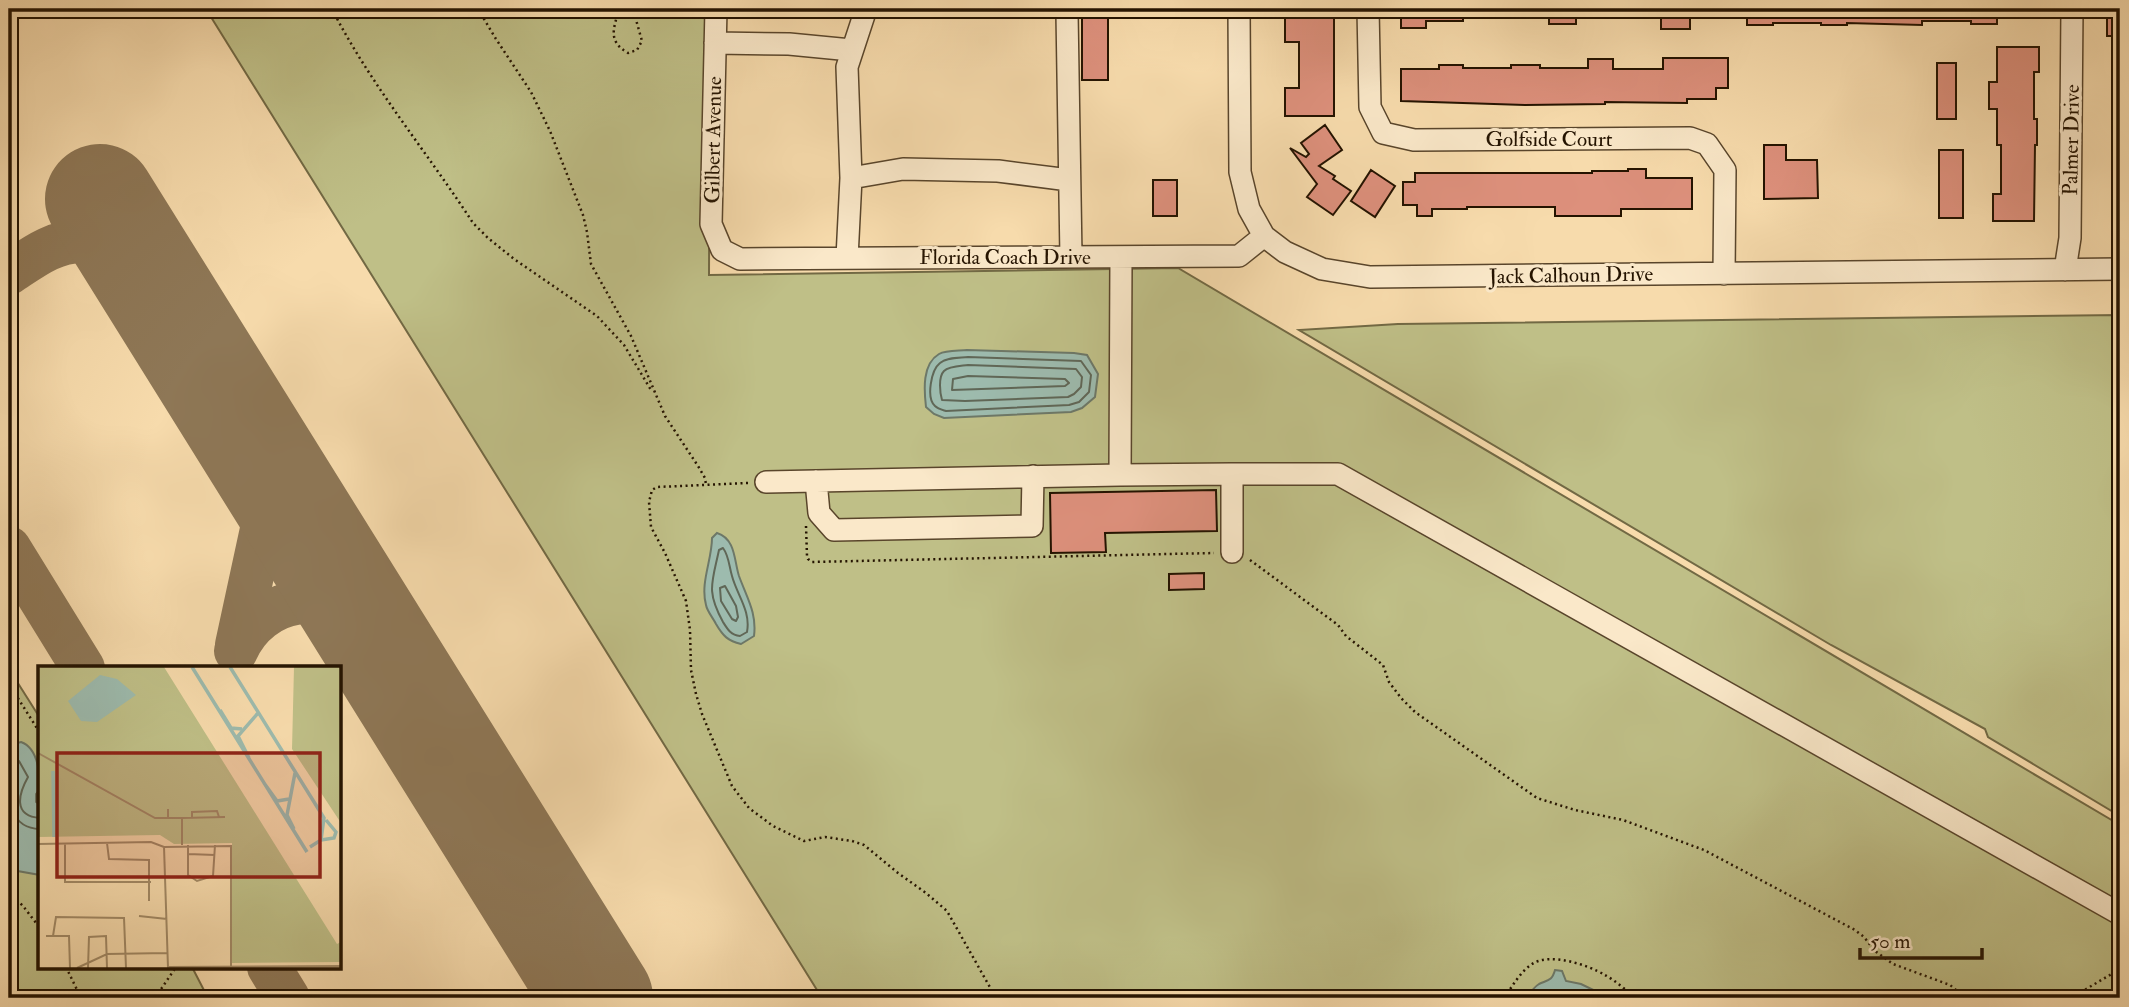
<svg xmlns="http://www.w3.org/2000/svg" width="2129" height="1007" font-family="'IM FELL Double Pica',serif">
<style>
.green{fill:#bfbf87;stroke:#726944;stroke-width:2}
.water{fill:#9dbbae;stroke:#6d7868;stroke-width:2}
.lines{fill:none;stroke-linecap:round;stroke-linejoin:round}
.shore{stroke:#606757;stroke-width:2}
.taxiway{stroke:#8e7756;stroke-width:44}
.runway{stroke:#8e7756;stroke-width:110}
.building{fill:#dd907c;stroke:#241300;stroke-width:2}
.minor-casing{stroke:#59452b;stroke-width:24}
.path{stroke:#241300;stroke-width:2.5;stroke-dasharray:2 3.5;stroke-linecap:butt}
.minor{stroke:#fae8c9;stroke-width:21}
.labels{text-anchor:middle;stroke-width:6;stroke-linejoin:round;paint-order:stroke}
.street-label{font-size:21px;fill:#241300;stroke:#fae8c9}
.inset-river{fill:none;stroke:#9dbbae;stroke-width:3.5}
.inset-road{fill:none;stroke:#a38b67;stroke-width:2}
.view{fill:#8f2418;fill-opacity:0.15;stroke:#8f2418;stroke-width:3.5}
.inset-edge{fill:none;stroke:#241300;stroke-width:3.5}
</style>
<rect width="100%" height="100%" fill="#f7dbac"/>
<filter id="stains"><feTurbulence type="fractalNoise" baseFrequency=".00286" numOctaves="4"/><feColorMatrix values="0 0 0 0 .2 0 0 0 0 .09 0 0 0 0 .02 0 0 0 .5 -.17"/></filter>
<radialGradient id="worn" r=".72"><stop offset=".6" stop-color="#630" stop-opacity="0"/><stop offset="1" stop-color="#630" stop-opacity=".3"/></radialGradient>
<path class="green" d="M206 9H710L709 275 1178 268 2120 825V998H822Z
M2120 315V816L1988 737 1985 729 1831 645 1299 330 1398 324Z
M9 669 40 718V967H192L208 998H9Z"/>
<path class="water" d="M967 350 1074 353 1087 355 1098 374 1095 397 1082 408 1071 412 944 418 934 414 926 407C924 390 922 364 939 354 946 350 959 351 967 350Z
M717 533C736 539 734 561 739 576 747 598 757 613 754 636L741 644C728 641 723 636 716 624 713 618 707 611 706 605 700 583 712 560 712 538Z
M21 742C38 748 40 774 40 789L36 794V802L40 804V875L12 870 9 867V745Z
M1555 970 1562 971 1566 981 1581 984 1610 998H1527C1530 993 1534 987 1539 984 1548 980 1552 981 1555 970Z"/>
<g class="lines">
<path class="shore" d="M968 357 1081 361 1091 375 1089 392 1079 402 1069 405 946 411C943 410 938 409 935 406 926 398 931 370 940 363 947 357 959 358 968 357Z
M968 365 1076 369 1082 377 1081 387 1074 394 1068 397 965 401 942 400C940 393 938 377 944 371 949 366 962 366 968 365Z
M968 376 1065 379 1069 383 1065 386 952 390 953 379Z
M723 548C729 556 729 566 732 576 737 595 751 611 747 632L740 636C731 635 728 630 723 622 706 591 712 583 719 550Z
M725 586 736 606 738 617 736 621 732 619 721 601 720 588Z
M9 760 19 761 28 777C19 793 12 816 40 818
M9 771 12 772 14 777C5 800 11 828 40 829"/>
<path class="taxiway" d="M9 273C32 258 53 241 82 241
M212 385 259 462 267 481V506L237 645
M9 548 83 668
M236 651C260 596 331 583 367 634L448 764
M574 966 594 998
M269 967 288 998"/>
<path class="runway" d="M100 199 598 998"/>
</g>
<path class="building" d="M1082 9H1108V80H1082Z
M1401 9H1463V21H1426V28H1401Z
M1549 9H1576V24H1549Z
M1661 9H1690V29H1661Z
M1747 9H1997V24H1971V21H1922V25L1847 23V25H1821V23H1773V25H1747Z
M2107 9H2120V36H2107Z
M1285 12H1334V116H1285V88H1299V42H1285Z
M1997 47H2039V72H2034V119H2037V145H2035L2034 221H1993V194H2001V145H1997V109H1989V82H1997Z
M1663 58H1728V88H1716V99H1687V103L1605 102V104L1525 105 1401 101V69H1439V65H1463V68H1511V65H1540V68H1588V59H1613V69H1663Z
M1937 63H1956V119H1937Z
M1325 125 1342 150 1319 166 1335 176 1333 179 1351 191 1333 215 1307 197 1317 184 1290 148 1306 157 1309 154 1301 143Z
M1764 145H1786V160H1817L1818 198 1764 199Z
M1939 150H1963V218H1939Z
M1628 169H1646V178H1692V209H1621V216H1555V207H1467V209H1432V216H1417V205H1403V182H1415V173H1592V171H1628Z
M1371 170 1395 186 1375 217 1351 201Z
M1153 180H1177V216H1153Z
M1216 490 1217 531 1105 533 1106 552 1051 553 1050 493Z
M1204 573V589L1169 590V574Z"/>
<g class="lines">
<g class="minor-casing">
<path id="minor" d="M716 9 711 224 722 250 740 259 1239 256 1264 236
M1065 9 1067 13 1071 257
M1239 9 1240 172 1249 209 1264 236 1285 252 1322 269 1370 277 2120 269
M1368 9 1370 107 1383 133 1414 140 1690 138 1707 144 1725 170 1724 274
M715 43 789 44 851 50
M851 178 903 169 998 171 1069 180
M1121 257 1120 475 1232 474V552
M847 258 851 178 847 67 866 9
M2065 270 2070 238 2072 9
M1232 474H1338L2120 914
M816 481 819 513 834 530 1032 526 1033 476
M766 482 1120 475"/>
</g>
<path class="path" d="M332 9C370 84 427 152 473 223L488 238 514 259 597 316 624 345 651 390
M478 9 496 39 531 92 550 131 583 215 587 232 591 264 631 336 665 416 698 466 705 478 706 485
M619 9C614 28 607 41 628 53L637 50 642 41 633 9
M748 483 657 487 652 490 649 502 651 527 665 553 686 601 690 630 691 670 696 694 702 714 732 786 749 808 773 826 804 841 825 837 852 841 864 845 898 873 926 893 947 911 996 998
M806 526 807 556 808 559 812 562 1214 553
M1250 560 1338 625 1346 636 1383 665 1389 682 1401 698 1415 712 1537 798 1575 810 1623 820 1704 850 1855 930 1864 937 1875 951 1893 964 1950 985 1966 998
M9 684 40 733
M9 892 23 906 40 928
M66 967 81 998
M155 998 176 967
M1504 998C1512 987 1520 972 1532 964 1550 952 1588 965 1605 975 1616 981 1626 990 1635 998
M2071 998 2120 969"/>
<use href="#minor" class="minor"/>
</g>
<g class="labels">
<g class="street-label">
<text x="1549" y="146">Golfside Court</text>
<text transform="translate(713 140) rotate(-89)" y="7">Gilbert Avenue</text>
<text transform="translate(2071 140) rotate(-89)" y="7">Palmer Drive</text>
<text x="1005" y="264">Florida Coach Drive</text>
<text transform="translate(1571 275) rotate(-1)" y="7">Jack Calhoun Drive</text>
</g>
</g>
<g transform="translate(38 666)">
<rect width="303" height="303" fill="#f7dbac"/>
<path d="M4 1H126L299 278 303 276V296L194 297V177L136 178 122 169 0 171V3ZM256 1H303V157L254 83Z" fill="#bfbf87"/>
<path d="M62 9 79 13 98 29 59 56 43 55 30 35Z" fill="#9dbbae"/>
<path class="inset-river" d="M154 1 269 186M192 1 286 152 283 174 272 181M182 44 193 62 204 63M211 92 200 70 220 47M15 105 16 171M226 117 239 135 251 133M256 163 249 149 257 107M283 174 296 172 298 166 288 154"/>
<path class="inset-road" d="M0 87 117 152H130M130 143V152H144V179M144 152 187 151M154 152V146L179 145 181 151M27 177V216H113M69 177 71 193 111 194V235M0 178 113 176 126 181 130 302M150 179V209L159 215 175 210 177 179M126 181 193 180V300M150 188 177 189M101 250 129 253M8 270H31L32 302M15 270 18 251 86 252 88 302M130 301 303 300M39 302 69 288 129 287M50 302 51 271 68 270 69 302"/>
<path class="view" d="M19 87H282V211H19Z"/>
<rect width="303" height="303" class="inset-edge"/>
</g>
<rect width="2129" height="1007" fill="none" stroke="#f7dbac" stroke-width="35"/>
<rect x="10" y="10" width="2108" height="986" fill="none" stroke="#241300" stroke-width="3.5"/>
<rect x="18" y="18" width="2094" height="972" fill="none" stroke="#241300" stroke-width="2"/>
<path d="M1860 948v10h122v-10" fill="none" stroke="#241300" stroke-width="3.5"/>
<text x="1870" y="948" font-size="21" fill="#241300" stroke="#fae8c9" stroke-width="5" paint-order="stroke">50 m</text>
<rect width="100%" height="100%" filter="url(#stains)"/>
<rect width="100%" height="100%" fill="url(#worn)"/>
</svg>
